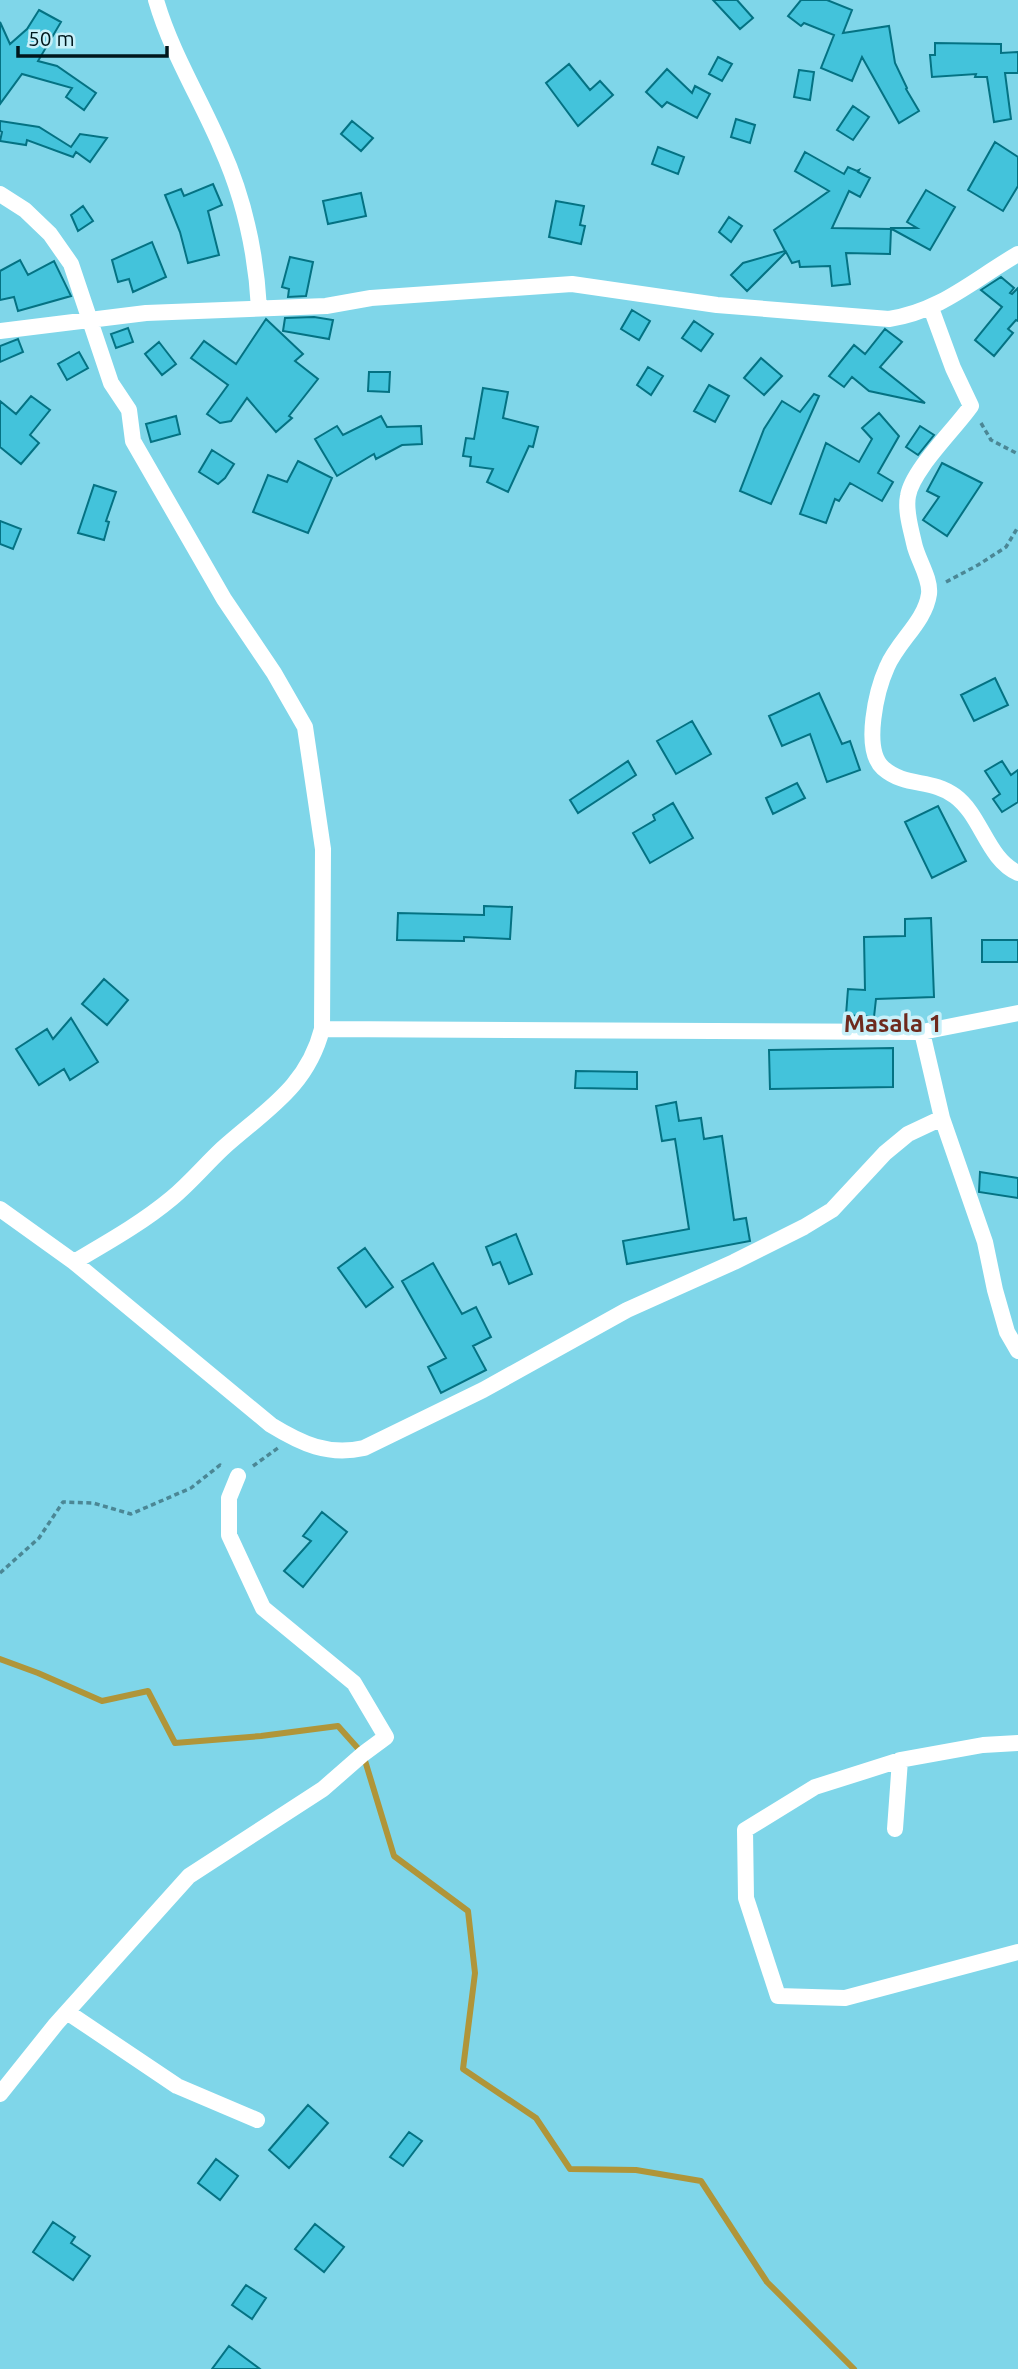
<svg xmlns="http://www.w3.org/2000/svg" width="1018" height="2369" font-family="Ubuntu,sans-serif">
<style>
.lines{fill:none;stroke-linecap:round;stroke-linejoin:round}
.stream{stroke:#b09539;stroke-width:6}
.building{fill:#43c3db;stroke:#047283;stroke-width:2}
.path{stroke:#4b8795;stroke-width:3.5;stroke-dasharray:5 3.5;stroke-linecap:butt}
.minor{stroke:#fff;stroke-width:16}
.labels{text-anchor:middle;stroke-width:7;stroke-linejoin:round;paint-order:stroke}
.quarter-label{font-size:24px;font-weight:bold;fill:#6e2a1d;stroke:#c7f0f9}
</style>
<rect width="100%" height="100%" fill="#7fd6e9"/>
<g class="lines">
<path class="stream" d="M0 1659 38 1673 102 1701 148 1691 175 1743 261 1736 338 1726 363 1754 394 1856 468 1911 475 1973 463 2069 536 2118 570 2169 636 2170 701 2181 767 2282 854 2369"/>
</g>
<path class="building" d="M713 0H737L753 18 740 29Z
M801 0H827L852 10 843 33 889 26 895 63 907 88 906 89 919 111 899 123 862 57 852 81 821 68 834 35 804 23 801 26 788 16Z
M39 10 61 22 38 61 57 66 96 93 84 110 66 97 72 88 22 74 0 104V22L10 44 27 29Z
M935 43 1001 44V53L1018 52V73H1005L1011 119 994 122 987 77H975L976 74 932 77 930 55H935Z
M718 57 732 64 722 81 709 74Z
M569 64 590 90 600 81 613 95 578 126 546 83Z
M667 69 692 93 695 86 710 94 697 118 667 102 662 107 646 92Z
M799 70 814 72 810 100 794 97Z
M853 106 869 117 853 140 837 130Z
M736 119 755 125 750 143 731 137Z
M0 121 39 127 71 147 80 134 107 138 90 162 76 152 73 157 27 140 26 145 0 141 2 132 0 131Z
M352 121 373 138 361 151 341 134Z
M995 142 1018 157V186L1003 211 968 190Z
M658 147 684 157 678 174 652 164Z
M805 152 844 174 848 167 857 171 859 170 858 172 870 178 860 197 849 191 832 228 891 229 890 254 846 253 850 284 832 286 830 266 800 267 799 261 792 263 786 252 747 291 731 275 743 263 785 251 774 230 829 191 795 171Z
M213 184 222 205 208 211 219 255 188 263 180 232 165 195 181 189 184 196Z
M926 190 955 207 930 250 890 228H917L907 222Z
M361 193 366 216 328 224 323 201Z
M556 201 584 206 580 225 585 226 581 244 549 237Z
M83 206 93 221 78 231 71 215Z
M729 217 742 226 731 242 719 232Z
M152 242 166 277 133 292 129 279 118 282 112 260Z
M290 257 313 262 306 296 288 297 289 289 282 287Z
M20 260 28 275 54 261 71 296 18 311 14 297 0 300V271Z
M1001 277 1014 288 1010 293 1012 294 1018 288V321L1016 320 1008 329 1013 333 994 356 975 340 1002 307 981 290Z
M632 310 650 321 639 340 621 329Z
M314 317 333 320 329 339 283 331 285 318Z
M266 319 303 354 295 361 318 379 289 416 292 418 276 432 247 398 231 421 220 423 207 414 228 385 191 358 204 341 236 364Z
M694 321 713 334 701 351 682 338Z
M128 328 133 342 116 348 111 334Z
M885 329 902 342 880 367 925 403 869 391 852 377 844 387 829 376 854 345 865 354Z
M18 339 23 352 0 362V346Z
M159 342 176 364 162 375 145 354Z
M79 352 88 368 67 380 58 364Z
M761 358 782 376 764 395 744 378Z
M648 367 663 376 651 395 637 385Z
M369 372H390L389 392 368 391Z
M709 385 729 396 715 422 694 411Z
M483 388 508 392 503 418 538 427 533 447 529 446 508 492 487 482 493 469 470 466 471 457 463 456 466 438 474 439Z
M814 394 819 396 771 504 740 491 764 429 782 401 800 412Z
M31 396 50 410 30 435 39 443 21 464 0 447V401L16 414Z
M879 413 899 436 878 473 893 482 882 501 850 483 839 501 835 499 826 523 800 514 826 443 859 462 872 439 862 428Z
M176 416 180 434 151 442 146 424Z
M381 416 387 427 421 426 422 444 402 445 376 459 374 454 337 476 315 439 337 426 343 435Z
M920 426 934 435 918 455 906 447Z
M212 450 234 464 225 478 218 484 199 472Z
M298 461 332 478 308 533 253 512 268 475 287 482Z
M942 463 982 483 947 536 923 520 939 497 927 491Z
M94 485 116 492 106 521 109 522 104 540 78 533Z
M0 521 21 529 13 549 0 544Z
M995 678 1008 705 974 721 961 695Z
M819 693 842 744 850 741 860 770 827 782 810 734 782 746 769 716Z
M692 721 711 754 676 774 657 741Z
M628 761 636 775 578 813 570 800Z
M1002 761 1011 775 1018 770V802L1002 812 993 799 1000 794 985 771Z
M797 783 805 798 773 814 766 798Z
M673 803 693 838 650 863 633 833 655 820 653 815Z
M938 806 966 861 932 878 905 822Z
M484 906 512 907 510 939 464 937V941L397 940 398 913 484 915Z
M931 918 934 997 876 999 874 1017 846 1015 848 989 865 990 864 937 905 936V919Z
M982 940H1018V962H982Z
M104 979 128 1000 107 1025 82 1004Z
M71 1018 98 1062 70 1080 64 1069 39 1085 16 1049 47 1029 53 1039Z
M893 1048V1087L770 1089 769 1050Z
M576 1071 637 1072V1089L575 1088Z
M676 1102 679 1121 701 1118 704 1139 722 1136 734 1220 746 1218 750 1241 627 1264 623 1241 689 1229 675 1139 662 1141 656 1106Z
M980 1172 1018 1178V1198L979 1192Z
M516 1234 532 1274 509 1284 500 1262 493 1265 486 1247Z
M365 1248 393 1287 366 1307 338 1268Z
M433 1263 462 1314 476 1307 491 1337 473 1346 486 1370 441 1393 428 1367 446 1358 402 1281Z
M322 1512 347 1532 303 1587 284 1571 311 1541 303 1536Z
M308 2105 328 2123 289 2168 269 2150Z
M409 2132 422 2141 403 2166 390 2157Z
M216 2159 238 2176 220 2200 198 2183Z
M53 2222 75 2237 71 2243 90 2256 73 2280 33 2252Z
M315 2224 344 2247 324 2272 295 2249Z
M246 2285 266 2298 252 2319 232 2305Z
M229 2346 260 2369H212Z"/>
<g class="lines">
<path class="path" d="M981 423 991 440 1018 454
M946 582 978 565 1006 547 1018 527
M253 1466 278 1448
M0 1573 39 1538 63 1502 93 1503 131 1514 191 1488 220 1465 223 1467"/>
<path class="minor" d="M156 0C171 52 200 98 221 147 244 198 256 253 259 308
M0 194 25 210 50 234 71 264 111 383 129 410 133 441 224 599 274 673 305 727 323 849 322 1029C307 1088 264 1111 222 1149 205 1165 190 1183 172 1198 142 1223 108 1242 74 1262
M931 308 953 368 971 406C955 429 912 470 908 496 905 511 911 529 914 543 917 559 931 578 929 594 925 622 898 641 887 667 877 689 862 749 883 768 906 788 931 778 955 796 982 816 987 859 1018 873
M0 331 146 313 326 306 371 298 572 284 717 305 889 319C941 311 973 280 1018 254
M322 1029 922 1032 1018 1013
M922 1032 942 1118 985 1242 995 1290 1007 1332 1018 1351
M0 1209 74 1262 271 1425C302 1444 328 1456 364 1448L483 1390 627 1310 734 1262 804 1227 832 1210 885 1153 908 1134 942 1118
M900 1760 815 1787 745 1830 746 1898 778 1996 845 1998 1018 1952
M895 1829 900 1760 983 1745 1018 1743
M67 2012 177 2086 257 2120
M0 2094 56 2024 189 1876 323 1789 363 1754 386 1737 354 1683 263 1608 229 1535V1498L238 1476"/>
</g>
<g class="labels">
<g class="quarter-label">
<text x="893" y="1032">Masala 1</text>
</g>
</g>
<path d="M18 46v10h149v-10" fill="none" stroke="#00171c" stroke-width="3.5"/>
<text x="28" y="46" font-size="21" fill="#00171c" stroke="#c7f0f9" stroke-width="5" paint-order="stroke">50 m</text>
</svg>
